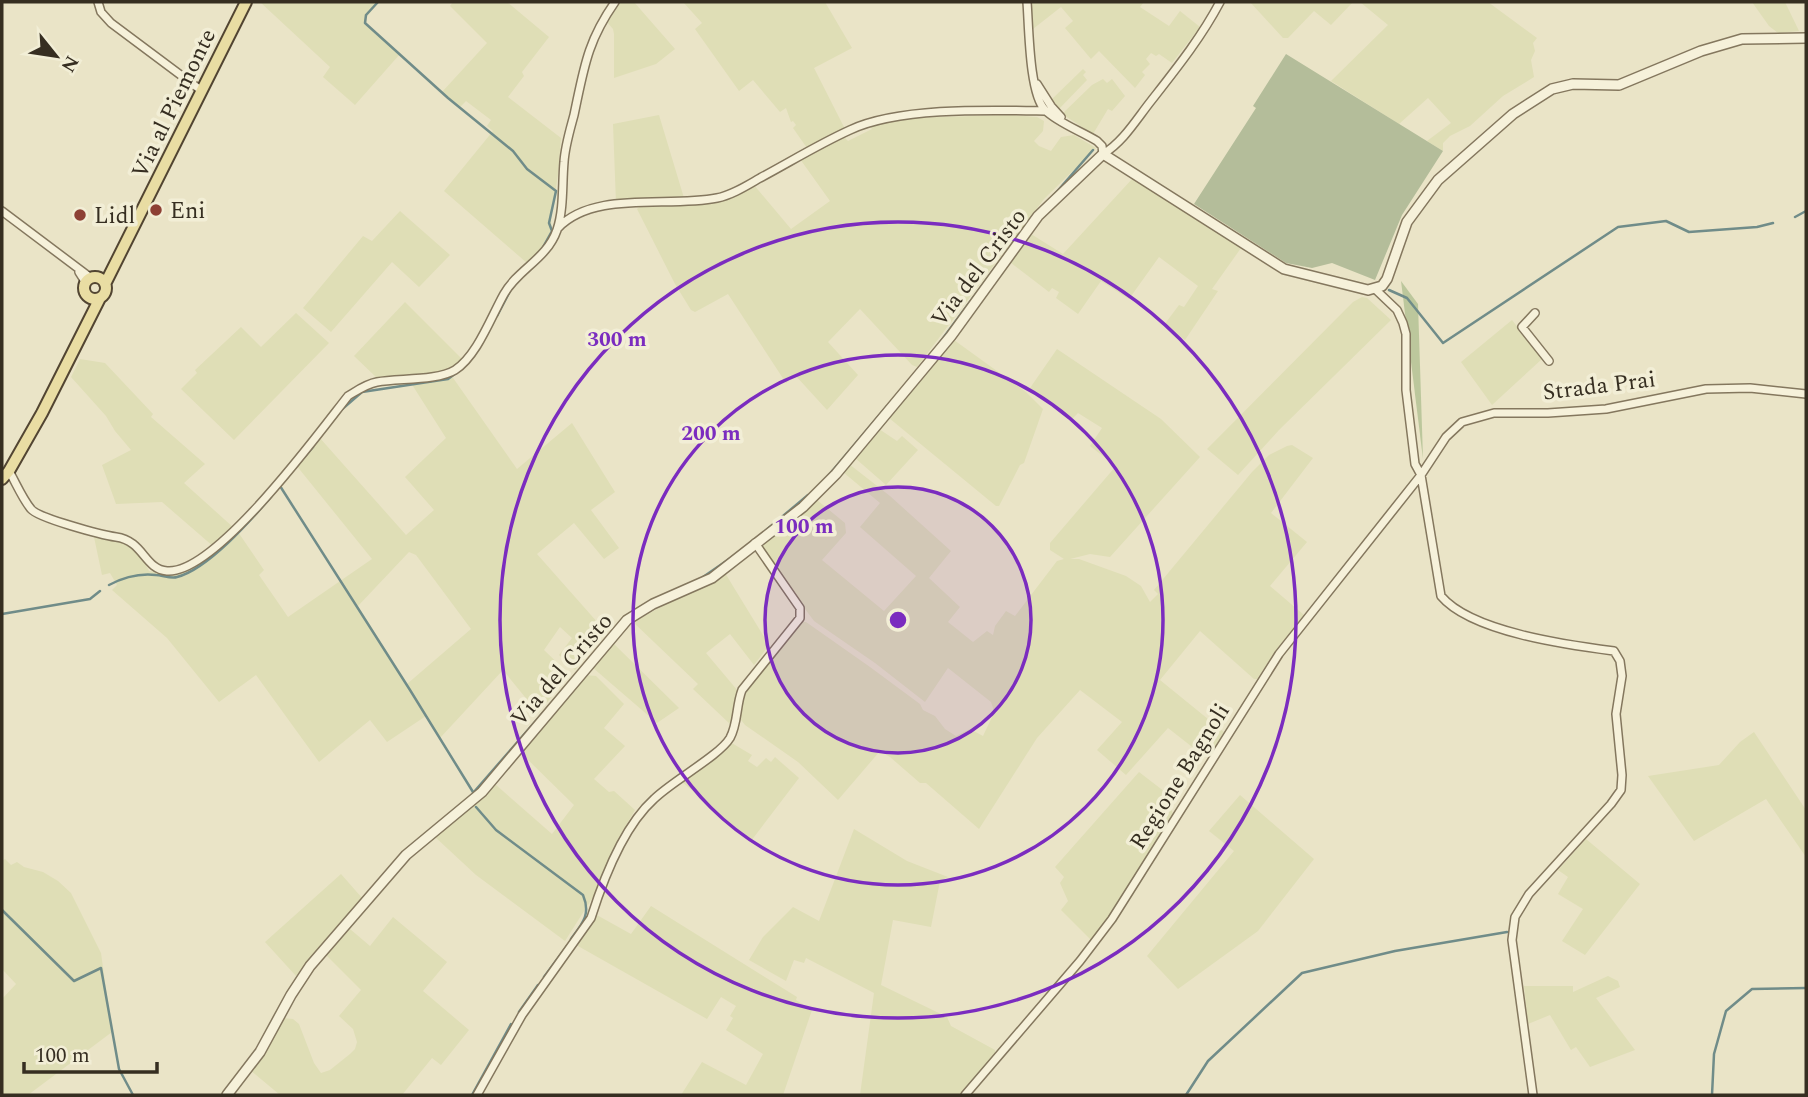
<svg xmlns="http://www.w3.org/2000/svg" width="1808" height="1097" font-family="Spectral,serif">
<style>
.farmland{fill:#dfdeb6;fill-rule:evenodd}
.green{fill:#bcc79c}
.cemetery{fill:#b4bd9a}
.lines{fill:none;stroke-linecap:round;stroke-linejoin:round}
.stream{stroke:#708c89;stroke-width:2.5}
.minor-casing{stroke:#84775e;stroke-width:10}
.tertiary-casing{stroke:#84775e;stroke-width:12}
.primary-casing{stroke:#524532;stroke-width:14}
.minor{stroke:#f6f1da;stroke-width:7}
.tertiary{stroke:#f6f1da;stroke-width:9}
.primary{stroke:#e9dda3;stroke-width:10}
.ring{fill:none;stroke:#7b2cbf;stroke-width:3.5}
.poi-dot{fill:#8d4034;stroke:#f2eed6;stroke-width:2.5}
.labels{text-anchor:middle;stroke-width:7;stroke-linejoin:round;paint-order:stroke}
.street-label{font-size:23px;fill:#362e21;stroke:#f2eed6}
.poi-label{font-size:23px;fill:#362e21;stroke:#f2eed6;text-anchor:start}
.centre{fill:#7b2cbf;stroke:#f2eed6;stroke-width:3.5}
.ring-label{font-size:21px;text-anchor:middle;font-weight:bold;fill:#7b2cbf;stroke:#f2eed6;stroke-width:7;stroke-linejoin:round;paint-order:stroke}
</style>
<rect width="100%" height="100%" fill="#eae4c7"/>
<path class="farmland" d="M260 2H379L365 19V23L400 54 355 105 323 77 330 67Z
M453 2H507L549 37 522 72 524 76 508 97 561 138 558 175 551 219 552 232 539 252 527 263 444 191 493 131 487 126 491 120 466 101 459 108 442 92 487 43 450 6Z
M621 2H634L675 49 656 64 614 78V34L613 29 607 22Z
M683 2H825L852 48 814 68 845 129 807 148 793 128 796 125 793 121 791 122 786 108 780 112 753 80 739 91 695 29 702 23Z
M1030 2H1144L1140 7 1169 26 1180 11 1200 27 1172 63 1159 54 1156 56 1151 53 1146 59 1150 64 1142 72 1145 75 1135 88 1099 51 1091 59 1065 28 1073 21 1061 7 1033 29Z
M1250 2H1353L1331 25 1314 11 1288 38H1283Z
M1360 2H1488L1537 38 1533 43 1535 51 1531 60 1534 77 1503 96 1470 126 1450 136 1443 143V151L1427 141 1451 123 1428 98 1399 124 1331 81 1388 25Z
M1752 2H1785L1799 31 1778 33 1769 26Z
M1083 69 1086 72 1083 75 1087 80 1058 110 1050 101Z
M1103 79 1107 83 1112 79 1125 96 1112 111 1108 109 1093 134 1062 114 1092 85Z
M659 115 684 198 616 203 613 124Z
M1011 115 1037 117 1044 121 1043 131 1034 141 1039 146 1051 151 1061 137 1074 135 1096 148 1044 199 917 367 912 365 860 309 828 342 858 375 827 410 795 375 786 383 728 294 695 312 691 310 675 284 637 209 642 205 719 201 754 185 791 229 830 201 800 159 843 136 848 141 872 129 870 126 905 118Z
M1133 178 1241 248 1212 289 1218 291 1185 340 1164 325 1179 305 1184 307 1198 286 1159 257 1129 299 1101 281 1078 314 1056 298 1059 292 1052 288 1049 292 1011 263 1031 234 1063 254Z
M400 211 450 255 419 287 392 262 331 332 303 308 363 236 372 241Z
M1362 297 1367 298 1391 320 1279 430 1238 475 1207 449 1353 302Z
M405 302 463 360 453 367 437 373 401 378H377L354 356Z
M296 313 329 343 234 440 181 389 197 373 195 370 241 327 261 347Z
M1512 320 1542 359 1492 405 1461 362Z
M954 340 1026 392 1043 409 1024 463 1020 465 999 506H996L889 418Z
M1057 349 1161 419 1200 457 1110 557 1090 554 1070 559H1079L1126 576 1141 586 1150 602 1158 594 1154 590 1252 472 1269 455 1287 446 1292 445 1313 458 1271 513 1307 542 1270 586 1304 615 1278 648 1257 679H1254L1200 631 1160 680 1224 732 1214 750 1205 757 1168 728 1126 775 1097 750 1122 722 1080 690 1037 738 979 829 926 783H920L890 757 880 751 838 800 798 762 745 725 738 716 744 691 750 681 801 622H806L870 667 920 704 923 710 935 716 945 729 956 736 970 729 983 736 993 715V708L991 702 948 668 925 702 875 663 814 621 767 558 762 545 817 500 845 523 846 533 822 560 884 611 916 576 860 527 880 503 843 472 849 464 890 496 951 551 929 578 960 607 948 622 973 642 987 631 993 635 995 626 1006 611 1015 616 1057 561 1064 559 1050 550V543L1116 466 1090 446 1102 428 1078 413 1073 418 1068 419 1030 388Z
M80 359 105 363 153 414 151 417 205 464 184 483 234 528 214 547 162 502 116 504 102 465 131 450 115 431 106 416 71 377Z
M451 375 517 469 572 423 615 492 591 510 619 548 604 559 574 523 537 554 606 632 575 670 559 655 572 638 560 627 544 650 570 675 538 713 503 670 440 738 426 716 387 742 370 720 319 762 256 675 219 702 167 638 112 590 117 585 110 573 102 575 94 537 129 542 140 554 149 571 176 575 188 571 238 532 264 570 259 575 288 617 372 559 296 465 319 437 406 535 434 510 405 477 446 438 411 383ZM409 552 416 555 471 629 407 684 358 606Z
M879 429 897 441 902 436 918 450 886 485 855 458Z
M725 573 769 645 754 665 730 634 706 653 738 691 731 725 693 689 698 684 633 622Z
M613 643 679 708 657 723 592 667Z
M585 675 596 676 624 704 604 728 625 746 594 779 609 792 614 791 635 810 618 839 593 897 565 941 476 875 434 836 495 784 552 834 574 805 521 753Z
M1754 732 1806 810V857L1766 799 1694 841 1648 776 1719 765 1740 742Z
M730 742 752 755 748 761 757 767 766 758 771 762 775 757 799 778 751 841 719 816 720 814 681 781 697 772 726 748Z
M1139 772 1165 792 1173 814 1106 920 1091 940 1061 910 1068 901 1060 883 1064 877 1055 867Z
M1240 795 1314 859 1258 931 1178 989 1147 956 1234 851 1209 831Z
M854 829 907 861 948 877 940 881 931 927 893 920 881 985 947 1017 951 1026 995 1050V1054L959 1095H860L874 993 806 958 804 963 794 960 786 981 749 960 763 937 793 907 819 921Z
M1586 839 1640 884 1585 955 1562 941 1583 909 1558 894 1568 877 1558 870Z
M5 859 11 865 17 862 24 867 43 872 58 881 71 893 101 953 112 1032 28 1095H2V999L16 984 2 969V861Z
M341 874 363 899 296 976 265 942Z
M651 906 797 997 796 1000 812 1010 783 1095H681L702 1062 746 1085 763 1054 726 1030 733 1018 730 1016 736 1006 721 997 707 1019 578 946V941L595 914 631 934Z
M393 917 447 962 423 991 469 1030 441 1065 432 1058 402 1095H280L250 1070 282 1018 293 1019 299 1024 314 1063 321 1073 330 1070 350 1054 355 1049 357 1042 353 1029 339 1016 361 990 326 955 350 929 370 946Z
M1608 976 1618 981 1620 987 1596 998 1635 1050 1590 1067 1576 1047 1571 1050 1550 1015 1528 1024 1524 986H1573V992Z"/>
<path class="green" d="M1401 281 1418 304 1423 459Z"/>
<path class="cemetery" d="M1286 54 1443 151 1402 215 1375 280 1332 263 1312 268 1286 263 1194 204 1256 108 1253 106Z"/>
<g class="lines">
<path class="stream" d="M378 2 366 15 365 23 448 98 513 151 527 169 556 191 549 223 552 231 542 249
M1054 195 1093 150
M1795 217 1806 211
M1389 290 1407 298 1443 343 1618 227 1666 221 1689 232 1757 227 1773 223
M497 316 510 291
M938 345 1001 260
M340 411 362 392 448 379 456 373
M299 463 313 447
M828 476 887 406
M281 484 280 486 410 690 473 792
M765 531 808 495
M703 577 735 555
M109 585C124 577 139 573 156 575 162 575 171 579 177 577 208 569 250 521 271 497
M2 614 90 599 100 591
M473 793 555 699
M476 807 496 830 583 895C591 914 583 923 571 939
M2 910 74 981 101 968 119 1069 133 1095
M544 977 567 946
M519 1012 538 985
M472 1095 511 1024
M1186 1095 1208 1061 1302 973 1395 951 1507 932
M1712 1095 1714 1054 1726 1011 1752 989 1806 988"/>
<g class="minor-casing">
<path id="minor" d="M98 2 101 12 111 23 202 91
M1027 2C1029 26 1029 94 1045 110 1058 123 1081 131 1097 141L1102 146 1103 154C1123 142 1136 120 1151 101 1176 69 1201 38 1220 2
M1037 84 1051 106 1061 117
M2 211 91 278
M558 228C594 190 668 208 717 198 732 195 746 186 760 178 790 162 819 144 850 130 899 107 990 110 1045 111
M79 272 86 283
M1375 289 1397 310 1403 323 1406 334V390L1415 464 1421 475 1441 596C1471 632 1568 645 1614 651L1620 661 1622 676 1616 714 1622 775 1621 790 1611 804 1529 894 1515 917 1512 940 1533 1095
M1535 313 1522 327 1549 361
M9 471C16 483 22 498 31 509 38 518 102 535 116 537 144 541 144 569 167 571 215 575 318 434 348 396 358 390 366 384 377 382 398 378 437 381 455 370 477 356 491 317 504 294 518 269 547 259 557 230 564 209 562 184 564 162 565 146 570 130 574 115 584 68 587 42 615 2
M477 1095 522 1015 591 918C603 880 624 826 654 799 672 781 719 756 730 738 738 724 736 705 742 690L800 618V608L755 543
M965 1095 1080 961 1112 919 1279 654 1421 475 1446 437 1462 422 1494 413H1548L1606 409 1706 389 1750 388 1806 394"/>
</g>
<g class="tertiary-casing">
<path id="tertiary" d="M227 1095 260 1052 291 995 310 966 406 855 482 792 627 620 653 604 712 578 803 507 836 474 951 336 1038 216 1103 154 1284 269 1368 290 1382 286 1387 279 1407 222 1438 180 1513 114 1552 89 1573 84 1619 85 1701 51 1742 39 1806 38"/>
</g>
<g class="primary-casing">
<path id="primary" d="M84 288a11 11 0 1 1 22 0a11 11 0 1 1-22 0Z
M105 284 246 2
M2 479 9 471 42 413 100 298"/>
</g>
<use href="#minor" class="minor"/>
<use href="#tertiary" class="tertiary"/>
<use href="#primary" class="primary"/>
</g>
<circle cx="898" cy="620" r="133" fill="#7b2cbf" fill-opacity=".12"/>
<g class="ring">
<circle cx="898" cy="620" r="133"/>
<circle cx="898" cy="620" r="265"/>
<circle cx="898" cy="620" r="398"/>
</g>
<g class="poi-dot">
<circle cx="156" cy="210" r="7"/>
<circle cx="80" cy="215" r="7"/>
</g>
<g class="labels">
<g class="street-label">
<text transform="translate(173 103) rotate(-64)" y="8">Via al Piemonte</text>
<text transform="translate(978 267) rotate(-53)" y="8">Via del Cristo</text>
<text transform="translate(1599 385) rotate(-7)" y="8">Strada Prai</text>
<text transform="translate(561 669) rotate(-49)" y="8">Via del Cristo</text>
<text transform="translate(1179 776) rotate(-58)" y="8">Regione Bagnoli</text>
</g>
<g class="poi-label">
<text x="170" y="218">Eni</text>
<text x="94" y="223">Lidl</text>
</g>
</g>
<circle cx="898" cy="620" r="10" class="centre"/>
<g class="ring-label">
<text x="617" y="346">300 m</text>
<text x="711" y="440">200 m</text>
<text x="804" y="533">100 m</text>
</g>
<rect width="1808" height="1097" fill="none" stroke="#362e21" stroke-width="7"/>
<g transform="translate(56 56) rotate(120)" stroke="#f2eed6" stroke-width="5" paint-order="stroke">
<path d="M0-5L12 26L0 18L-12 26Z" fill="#362e21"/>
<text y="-10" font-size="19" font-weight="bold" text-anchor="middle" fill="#362e21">N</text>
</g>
<path d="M24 1062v10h133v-10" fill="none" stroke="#362e21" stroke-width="3.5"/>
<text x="35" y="1062" font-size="21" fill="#362e21" stroke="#f2eed6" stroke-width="5" paint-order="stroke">100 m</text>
</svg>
